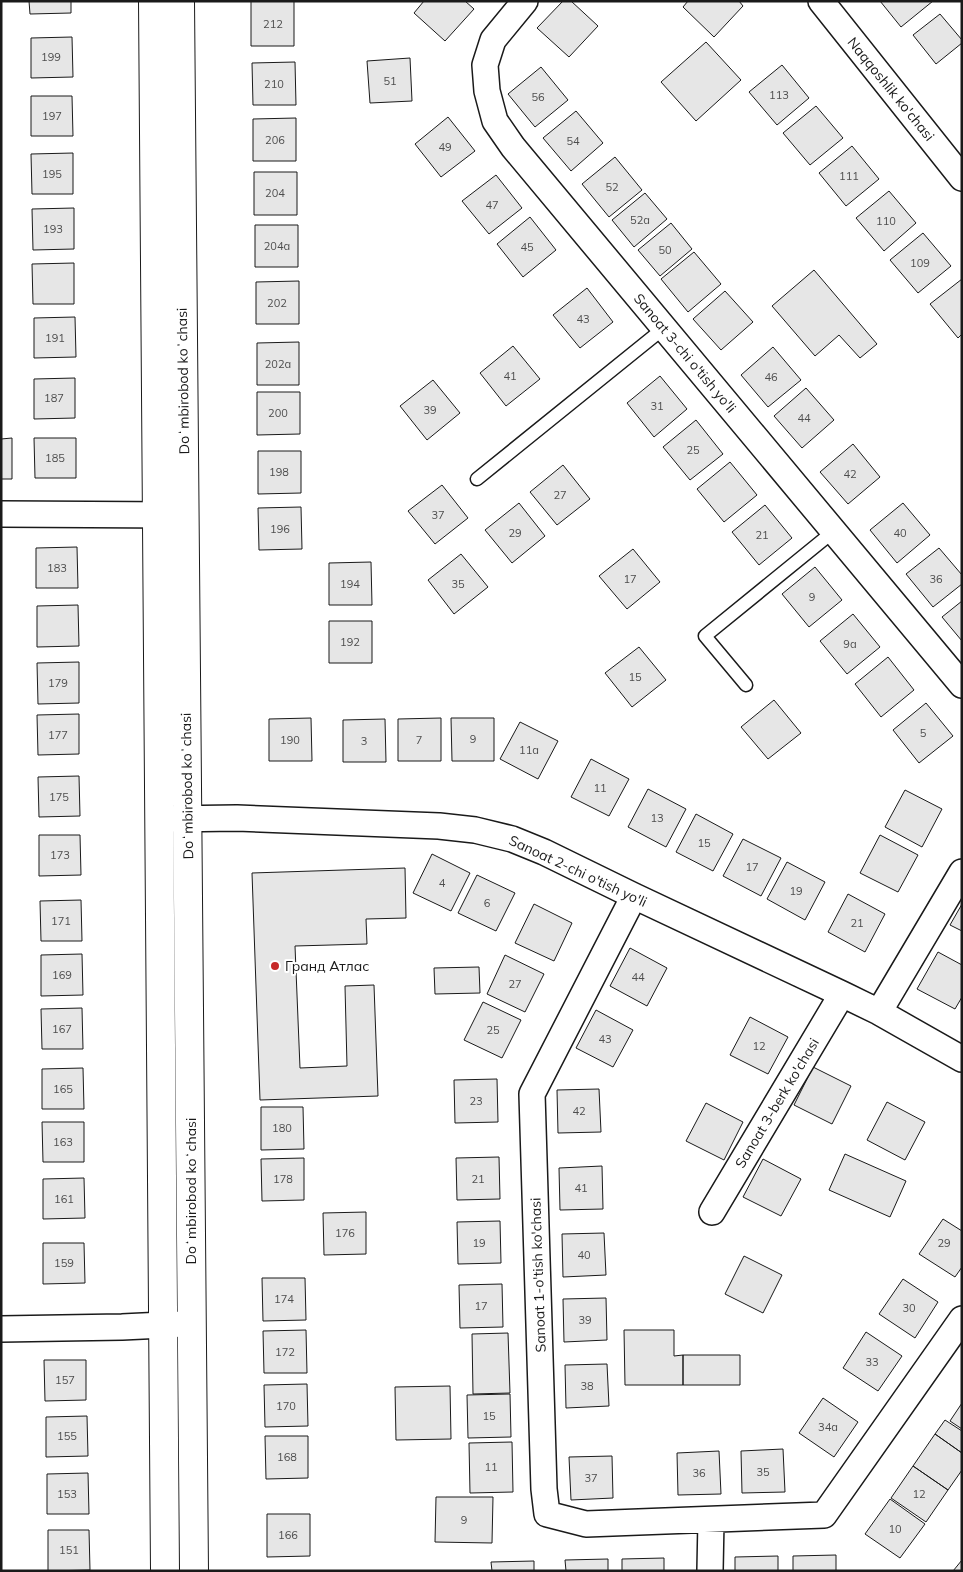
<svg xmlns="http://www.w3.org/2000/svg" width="963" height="1572" font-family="Mulish,sans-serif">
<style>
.building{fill:#e6e6e6;stroke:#1a1a1a}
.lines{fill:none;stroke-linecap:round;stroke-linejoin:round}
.lane-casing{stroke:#1a1a1a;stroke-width:15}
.street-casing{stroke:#1a1a1a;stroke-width:28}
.secondary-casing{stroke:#1a1a1a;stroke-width:30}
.lane{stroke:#fff;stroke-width:12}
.street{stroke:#fff;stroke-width:25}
.secondary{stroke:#fff;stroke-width:28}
.poi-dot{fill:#c62828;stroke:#fff;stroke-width:2}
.labels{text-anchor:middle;stroke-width:4;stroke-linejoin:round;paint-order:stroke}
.number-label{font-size:11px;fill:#4d4d4d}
.street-label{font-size:14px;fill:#1a1a1a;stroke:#fff}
.poi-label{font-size:14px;fill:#1a1a1a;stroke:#fff;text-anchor:start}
</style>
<rect width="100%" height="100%" fill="#fff"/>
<path class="building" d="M29 1H71V13L30 14Z
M251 1H294V46H251Z
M424 1H465L474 9 445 41 414 13Z
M563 1H571L598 26 569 57 537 28Z
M688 1H739L743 6 714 37 683 7Z
M880 1H933L901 27Z
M940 14 962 40V43L936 64 913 35Z
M72 37 73 77 31 78V38Z
M706 42 741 80 696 121 661 82Z
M410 58 412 101 370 103 367 61Z
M295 62 296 105H253L252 63Z
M782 65 809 98 777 125 749 92Z
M541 67 568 100 535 127 508 94Z
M31 96H72L73 136H31Z
M816 106 843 138 810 165 783 133Z
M576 111 603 143 571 171 543 138Z
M448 117 475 151 441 177 415 144Z
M296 118V161H253V119Z
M852 146 879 179 846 206 819 173Z
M73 153V194H32L31 154Z
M615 157 642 190 609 217 582 184Z
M254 172H297V215H254Z
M496 175 522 208 489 234 462 201Z
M889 191 916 223 884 251 856 218Z
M645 193 667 219 634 247 612 220Z
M74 208V249L33 250 32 209Z
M530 217 556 250 523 277 497 244Z
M671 223 692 249 660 276 638 250Z
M255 225H298V267H255Z
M923 233 951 266 918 293 890 260Z
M694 252 721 284 688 312 661 279Z
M74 263V304H33L32 264Z
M814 270 877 344 860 358 839 335 815 356 772 306Z
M962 279V334L958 338 930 304Z
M299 281V324H256V282Z
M587 288 613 322 580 348 553 315Z
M725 291 753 322 721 350 693 319Z
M75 317 76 357 34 358V318Z
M299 342V385H257V343Z
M513 346 540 379 506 406 480 373Z
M773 347 801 380 768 407 741 375Z
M660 376 687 409 654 437 627 403Z
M75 378V418L34 419V379Z
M433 380 460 413 427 440 400 406Z
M806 388 834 420 802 448 774 416Z
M257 392H300V434L257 435Z
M696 420 723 454 690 480 663 447Z
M12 438V479H1V439Z
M34 438H76V478H35Z
M853 444 880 477 848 504 820 472Z
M258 451H301V493L258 494Z
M730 462 757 495 724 522 697 489Z
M563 465 590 499 557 525 530 492Z
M442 485 468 518 435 544 408 511Z
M519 503 545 536 512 563 485 530Z
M903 503 930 535 897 563 870 530Z
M765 505 792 538 759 565 732 532Z
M301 507 302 549 259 550 258 508Z
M77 547 78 588H36V548Z
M939 548 962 575V584L933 607 906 574Z
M633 549 660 582 627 609 599 576Z
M461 554 488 587 454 614 428 580Z
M371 562 372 605H329V563Z
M815 567 842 600 809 627 782 594Z
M962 601V641L942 617Z
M78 605 79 646 37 647V606Z
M853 614 880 647 847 674 820 641Z
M329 621H372V663H329Z
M639 647 666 680 632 707 605 673Z
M888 657 914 690 881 717 855 684Z
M79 662V703L38 704 37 663Z
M774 700 801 733 768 759 741 727Z
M926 703 953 736 919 763 893 730Z
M79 714V754L38 755 37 715Z
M311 718 312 761H269V719Z
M441 718V761H398V719Z
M451 718H494V761H452Z
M385 719 386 762H343V720Z
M520 722 558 741 538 779 500 759Z
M591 759 629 779 609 816 571 797Z
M79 776 80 816 39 817 38 777Z
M648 789 686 809 666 847 628 827Z
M905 790 942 809 922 847 885 827Z
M696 814 733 834 713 871 676 852Z
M39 835H80L81 875 39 876Z
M880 835 918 855 898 892 860 873Z
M743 839 781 858 761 896 723 876Z
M432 854 470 873 451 911 413 893Z
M787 862 825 882 805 920 767 899Z
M405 868 406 918 366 919 367 944 295 946 300 1068 347 1066 345 986 374 985 378 1096 260 1100 252 873Z
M477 875 515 893 496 931 458 913Z
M848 894 885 914 865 952 828 932Z
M81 900 82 941H41L40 901Z
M534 904 572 923 554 961 515 943Z
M962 904V931L950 925Z
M630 948 667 968 647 1006 610 986Z
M938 952 962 965V997L955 1009 917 989Z
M82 954 83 995 41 996V955Z
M505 955 544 974 525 1012 487 994Z
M479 967 480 993 435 994 434 968Z
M483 1002 521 1020 502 1058 464 1040Z
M82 1008 83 1049H42L41 1009Z
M596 1010 633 1030 613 1067 576 1048Z
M750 1017 788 1037 768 1074 730 1055Z
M813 1067 851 1086 832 1124 794 1105Z
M83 1068 84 1109H42V1069Z
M497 1079 498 1122 455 1123 454 1080Z
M599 1089 601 1132 558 1133 557 1090Z
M887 1102 925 1122 905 1160 867 1140Z
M706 1103 743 1122 724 1160 686 1141Z
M261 1107H303L304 1149 261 1150Z
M42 1122H84V1162H43Z
M845 1154 906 1181 890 1217 829 1190Z
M499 1157 500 1199 457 1200 456 1158Z
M304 1158V1200L262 1201 261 1159Z
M763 1159 801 1179 781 1216 743 1197Z
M602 1166 603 1209 560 1210 559 1168Z
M84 1178 85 1218 43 1219V1179Z
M366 1212V1254L324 1255 323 1213Z
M943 1219 962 1231V1267L955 1277 919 1254Z
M500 1221 501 1263 458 1264 457 1222Z
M604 1233 606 1275 563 1277 562 1234Z
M43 1243H84L85 1283 43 1284Z
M744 1256 782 1275 763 1313 725 1294Z
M262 1278H305L306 1320 263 1321Z
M903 1279 938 1302 915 1338 879 1314Z
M502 1284 503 1327 460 1328 459 1285Z
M606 1298 607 1340 564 1342 563 1299Z
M306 1330 307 1373H264L263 1331Z
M624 1330H674V1356L683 1355V1385H625Z
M866 1332 902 1356 878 1391 843 1368Z
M508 1333 510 1393 473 1394 472 1334Z
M683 1355H740V1385H683Z
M44 1360H86V1400L45 1401Z
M607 1364 609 1406 566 1408 565 1365Z
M307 1384 308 1426 265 1427 264 1385Z
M450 1386 451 1439 396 1440 395 1387Z
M510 1394 511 1437 468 1438 467 1395Z
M823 1398 858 1422 834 1457 799 1433Z
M962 1403V1429L950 1421Z
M87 1416 88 1456 46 1457V1417Z
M945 1420 962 1431V1453L935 1434Z
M935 1434 962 1453V1470L948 1490 913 1466Z
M265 1436H308V1478L266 1479Z
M512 1442 513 1492 470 1493 469 1443Z
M783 1449 785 1492 742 1493 741 1451Z
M719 1451 721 1494 678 1495 677 1453Z
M612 1456 613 1498 571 1500 569 1457Z
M913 1466 948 1490 926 1522 891 1498Z
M88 1473 89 1514H47V1474Z
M436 1497H493L492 1543 435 1542Z
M890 1499 925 1524 900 1558 865 1534Z
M267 1514H310V1556L267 1557Z
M48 1530H89L90 1570 48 1571Z
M836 1555V1571H793V1556Z
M778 1556V1571H735V1557Z
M664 1558V1571H622V1559Z
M608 1559V1571H566L565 1560Z
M962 1560V1571H953Z
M534 1561V1571H492L491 1562Z"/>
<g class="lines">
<g class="lane-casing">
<path id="lane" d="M477 479 664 328
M746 685 705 636 834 531"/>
</g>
<g class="street-casing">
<path id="street" d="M525 1 493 40 485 65 487 91 495 121 513 147 962 685
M821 1 962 178
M1 514 177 515
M167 819 237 818 439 826 475 830 512 839 544 852 634 896 842 994 879 1012 962 1059
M634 896 532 1094 544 1489 547 1514 586 1524 824 1515 962 1319
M879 1012 962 872
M712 1212 842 994
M1 1329 122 1327 184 1324
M710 1571 711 1520"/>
</g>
<g class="secondary-casing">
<path id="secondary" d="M153 1 165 1571
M180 1 194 1571"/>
</g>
<use href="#lane" class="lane"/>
<use href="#street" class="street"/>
<use href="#secondary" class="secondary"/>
</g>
<circle class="poi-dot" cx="275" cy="966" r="5"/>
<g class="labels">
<g class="number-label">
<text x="273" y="28">212</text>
<text x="51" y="61">199</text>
<text x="390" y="85">51</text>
<text x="274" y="88">210</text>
<text x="779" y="99">113</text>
<text x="538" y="101">56</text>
<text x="52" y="120">197</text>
<text x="275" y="144">206</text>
<text x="573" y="145">54</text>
<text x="445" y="151">49</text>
<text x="52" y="178">195</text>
<text x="849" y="180">111</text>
<text x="612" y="191">52</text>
<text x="275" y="197">204</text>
<text x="492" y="209">47</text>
<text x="640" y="224">52а</text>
<text x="886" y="225">110</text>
<text x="53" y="233">193</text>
<text x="277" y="250">204а</text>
<text x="527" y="251">45</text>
<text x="665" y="254">50</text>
<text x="920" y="267">109</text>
<text x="277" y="307">202</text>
<text x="583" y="323">43</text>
<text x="55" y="342">191</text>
<text x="278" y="368">202а</text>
<text x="510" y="380">41</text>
<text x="771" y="381">46</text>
<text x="54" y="402">187</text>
<text x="657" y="410">31</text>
<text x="430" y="414">39</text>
<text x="278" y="417">200</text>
<text x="804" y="422">44</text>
<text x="693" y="454">25</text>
<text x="55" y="462">185</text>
<text x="279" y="476">198</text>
<text x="850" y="478">42</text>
<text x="560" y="499">27</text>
<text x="438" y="519">37</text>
<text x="280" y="533">196</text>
<text x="515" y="537">29</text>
<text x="900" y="537">40</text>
<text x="762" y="539">21</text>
<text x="57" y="572">183</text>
<text x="630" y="583">17</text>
<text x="936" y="583">36</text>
<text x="350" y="588">194</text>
<text x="458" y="588">35</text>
<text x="812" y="601">9</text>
<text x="350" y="646">192</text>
<text x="850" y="648">9а</text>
<text x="635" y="681">15</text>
<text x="58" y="687">179</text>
<text x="923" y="737">5</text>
<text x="58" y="739">177</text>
<text x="473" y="743">9</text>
<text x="290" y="744">190</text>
<text x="419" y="744">7</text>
<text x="364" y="745">3</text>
<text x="529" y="754">11а</text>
<text x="600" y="792">11</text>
<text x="59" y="801">175</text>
<text x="657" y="822">13</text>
<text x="704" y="847">15</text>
<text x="60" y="859">173</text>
<text x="752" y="871">17</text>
<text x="442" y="887">4</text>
<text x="796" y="895">19</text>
<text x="487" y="907">6</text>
<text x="61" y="925">171</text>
<text x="857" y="927">21</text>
<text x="62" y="979">169</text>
<text x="638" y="981">44</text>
<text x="515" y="988">27</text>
<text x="62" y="1033">167</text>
<text x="493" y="1034">25</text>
<text x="605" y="1043">43</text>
<text x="759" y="1050">12</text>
<text x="63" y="1093">165</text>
<text x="476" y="1105">23</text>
<text x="579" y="1115">42</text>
<text x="282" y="1132">180</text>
<text x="63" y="1146">163</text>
<text x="283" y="1183">178</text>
<text x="478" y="1183">21</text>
<text x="581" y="1192">41</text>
<text x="64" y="1203">161</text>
<text x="345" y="1237">176</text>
<text x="479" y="1247">19</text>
<text x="944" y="1247">29</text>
<text x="584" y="1259">40</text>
<text x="64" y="1267">159</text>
<text x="284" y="1303">174</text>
<text x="481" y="1310">17</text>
<text x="909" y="1312">30</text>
<text x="585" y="1324">39</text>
<text x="285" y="1356">172</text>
<text x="872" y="1366">33</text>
<text x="65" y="1384">157</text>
<text x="587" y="1390">38</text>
<text x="286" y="1410">170</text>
<text x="489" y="1420">15</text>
<text x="828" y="1431">34а</text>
<text x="67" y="1440">155</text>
<text x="287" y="1461">168</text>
<text x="491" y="1471">11</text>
<text x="763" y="1476">35</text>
<text x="699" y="1477">36</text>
<text x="591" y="1482">37</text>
<text x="67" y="1498">153</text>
<text x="919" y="1498">12</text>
<text x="464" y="1524">9</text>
<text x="895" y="1533">10</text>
<text x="288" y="1539">166</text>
<text x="69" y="1554">151</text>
</g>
<g class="street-label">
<text transform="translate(891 89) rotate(51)" y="5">Naqqoshlik ko'chasi</text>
<text transform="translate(685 353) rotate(50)" y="5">Sanoat 3-chi o'tish yo'li</text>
<text transform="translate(183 381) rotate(-91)" y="5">Doʻmbirobod koʻchasi</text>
<text transform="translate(187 786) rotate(-91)" y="5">Doʻmbirobod koʻchasi</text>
<text transform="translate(578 871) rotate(25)" y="5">Sanoat 2-chi o'tish yo'li</text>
<text transform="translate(777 1103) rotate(-59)" y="5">Sanoat 3-berk ko'chasi</text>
<text transform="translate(191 1191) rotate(-90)" y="5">Doʻmbirobod koʻchasi</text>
<text transform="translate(538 1275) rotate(-92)" y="5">Sanoat 1-o'tish ko'chasi</text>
</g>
<g class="poi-label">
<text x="285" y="971">Гранд Атлас</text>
</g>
</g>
<rect width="963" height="1572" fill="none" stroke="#1a1a1a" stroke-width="5"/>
</svg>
